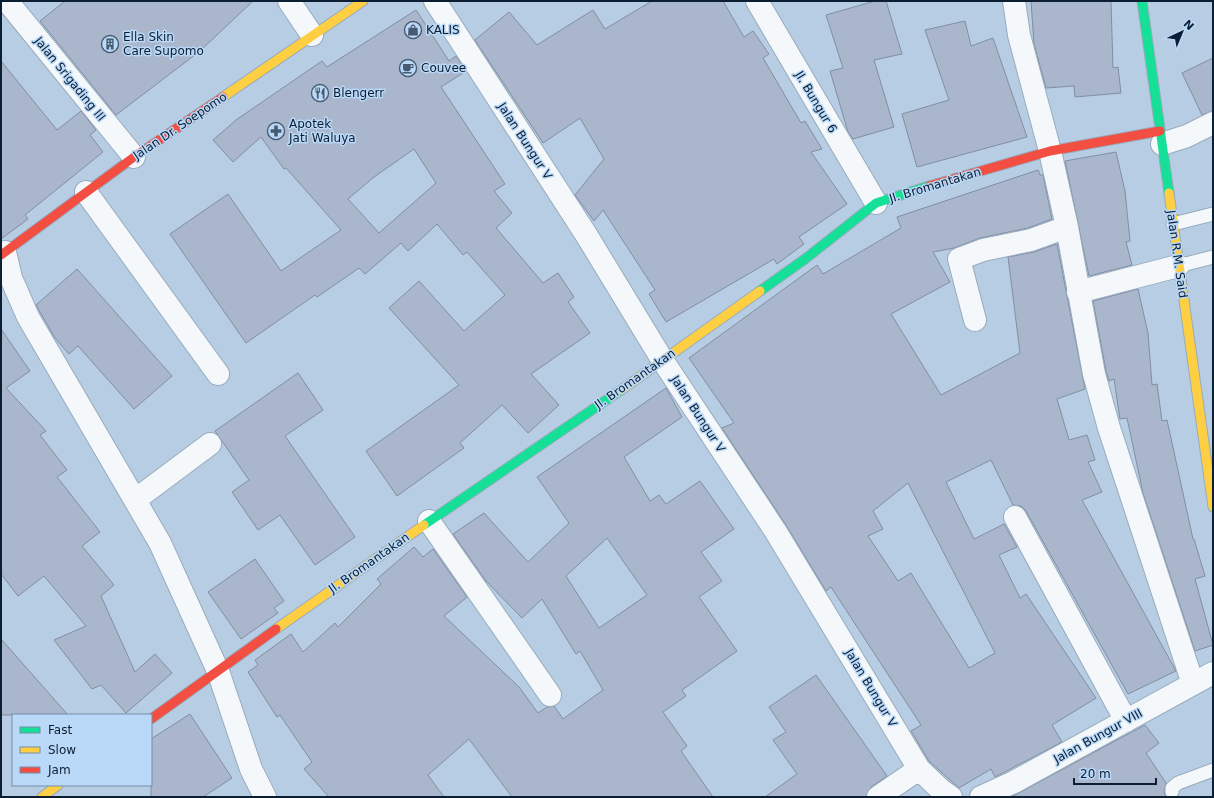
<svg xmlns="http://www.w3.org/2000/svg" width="1214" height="798" font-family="'DejaVu Sans',sans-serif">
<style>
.building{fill:#a9b6cc;stroke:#818ea2;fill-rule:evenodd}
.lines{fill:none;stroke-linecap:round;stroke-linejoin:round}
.lane-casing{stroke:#98abbe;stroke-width:15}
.street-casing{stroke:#98abbe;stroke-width:24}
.fast-casing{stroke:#98abbe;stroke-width:11}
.slow-casing{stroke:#98abbe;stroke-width:11}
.jam-casing{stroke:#98abbe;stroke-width:11}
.lane{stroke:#f4f8fb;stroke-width:13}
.street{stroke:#f4f8fb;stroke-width:22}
.fast{stroke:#16e098;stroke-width:9}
.slow{stroke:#ffcf43;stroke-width:9}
.jam{stroke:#f24e42;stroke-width:9}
.labels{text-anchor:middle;stroke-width:3;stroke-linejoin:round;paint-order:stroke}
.poi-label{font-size:12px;fill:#0b1e32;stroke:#bad8f8;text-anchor:start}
.street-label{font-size:12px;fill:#0b1e32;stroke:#bad8f8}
</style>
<rect width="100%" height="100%" fill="#b7cde3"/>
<path class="building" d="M65 1H253L200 51 116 115 40 21Z
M652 1H723L744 37 753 31 769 54 763 58 801 123 805 121 822 149 811 152 847 204 799 237 804 244 777 264 774 259 666 322 649 294 655 290 603 210 594 221 575 195 604 159 580 118 543 143 475 40 509 12 537 45 593 10 605 29Z
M875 1H886L902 54 874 60 894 127 853 139 848 132 830 71 843 68 826 15Z
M1031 1H1111L1113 68 1118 67 1121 93 1075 97 1074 86 1046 88 1034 44Z
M416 10 449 61 456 56 466 71 441 87 505 184 494 191 512 213 496 228 543 283 558 273 574 297 568 302 590 333 531 374 559 405 528 433 502 405 460 443 464 448 397 496 366 451 459 385 389 308 419 281 464 331 505 295 467 252 463 255 437 224 408 251 401 243 365 274 359 268 317 297 315 295 246 343 170 234 228 194 281 271 341 230 286 168 284 169 261 137 233 162 213 140 236 120 322 61 327 67ZM414 149 436 183 379 233 348 199 374 177Z
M965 21 971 46 993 38 1027 137 917 167 902 114 949 100 925 30Z
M1213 58V111L1202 115 1182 73Z
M1 61 57 130 81 111 96 130 90 135 103 152 25 215 28 219 1 239Z
M1116 152 1125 191 1130 241 1126 242 1132 265 1089 276 1065 161Z
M1038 170 1040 175H1043L1052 219 1028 228 980 238 954 248 933 252 950 282 891 314 941 395 1020 353 1008 257 1034 252 1057 244 1085 389 1057 399 1069 440 1087 435 1095 460 1088 462 1102 492 1082 500 1176 671 1128 694 1026 511 1021 506 1013 505 991 460 946 482 974 539 1004 524 1017 547 999 555 1020 598 1026 594 1096 698 1052 725 1062 742 995 777 991 769 959 788 929 761 911 731 921 725 831 587 826 591 786 525 722 428 734 423 689 358 817 265 823 274 901 228 897 217ZM908 483 995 653 969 668 911 573 898 581 868 536 883 529 873 511Z
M77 269 172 376 134 409 78 346 69 354 55 338 36 305Z
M1138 289 1148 333 1152 385 1157 384 1162 421 1167 420 1193 539H1194L1205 576 1195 579 1213 645 1195 651 1143 493 1127 418 1120 419 1114 379 1109 381 1106 371 1093 301Z
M1 329 30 371 6 388 46 431 40 435 67 470 57 477 100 532 82 546 114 585 101 596 135 672 155 654 172 673 126 713 101 685 92 689 54 640 86 626 44 576 18 596 1 574Z
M298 373 323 410 285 436 355 537 315 565 280 515 258 530 232 492 249 480 215 431Z
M666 388 682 417 624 457 650 501 659 495 666 504 700 481 734 529 701 552 722 581 699 597 737 651 682 690 686 696 663 712 687 746 681 751 713 797H512L469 739 428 775 444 797H329L304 769 312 762 280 715 277 717 248 672 258 665 255 660 291 634 303 652 335 623 338 627 381 584 377 579 414 547 423 557 433 549 467 597 444 616 519 687 538 713 547 707 554 706 563 719 603 690 580 651 576 654 542 599 522 618 486 581 453 534 484 513 528 562 569 523 537 477ZM607 538 647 595 599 628 566 576Z
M255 559 284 601 274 608 278 613 241 639 208 592Z
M1 639 68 715H1Z
M816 675 887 776 871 787 866 797H765L797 774 773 740 786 732 769 707Z
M190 714 232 778 203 797H151V739Z
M1145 725 1159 743 1146 753 1166 783 1164 792 1166 797H1011Z"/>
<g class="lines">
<g class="lane-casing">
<path id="lane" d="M1173 224 1213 214
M1178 266 1213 257
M1172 792V788L1178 783 1213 770"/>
</g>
<g class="street-casing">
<path id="street" d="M7 1 134 157
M289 1 312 35
M435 1 587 236 663 361 776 532 919 769 941 790 951 797
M757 1 876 203
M1014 1 1019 35 1050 151 1067 227 1094 374 1109 428 1193 684
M1162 144 1187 136 1213 123
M86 192 218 374
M5 252 11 278 28 317 160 543 218 671 251 769 265 797
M1078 292 1178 266
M975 320 959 259 983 250 1031 240 1067 227
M135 500 210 444
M1015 517 1126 721
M429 521 550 695
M878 797 919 769
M981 797 1014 782 1213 673"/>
</g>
<g class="fast-casing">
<path id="fast" d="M1142 1 1169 193
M760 291 805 259 876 203 929 186
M424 525 621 390"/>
</g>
<g class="slow-casing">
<path id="slow" d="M223 97 363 1
M1169 193 1213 507
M621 390 760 291
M276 629 424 525
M42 797 58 785"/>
</g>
<g class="jam-casing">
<path id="jam" d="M929 186 1050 151 1160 131
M1 255 134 157 223 97
M151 719 276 629"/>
</g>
<use href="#lane" class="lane"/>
<use href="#street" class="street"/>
<use href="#fast" class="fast"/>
<use href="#slow" class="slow"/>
<use href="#jam" class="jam"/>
</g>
<defs>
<g id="shop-ring" transform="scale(0.9)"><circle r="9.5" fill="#bad8f8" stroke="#475b70" stroke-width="1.5"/><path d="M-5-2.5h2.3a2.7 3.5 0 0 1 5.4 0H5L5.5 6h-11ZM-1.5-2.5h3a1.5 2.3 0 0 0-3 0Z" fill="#475b70"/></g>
<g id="building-ring" transform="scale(0.9)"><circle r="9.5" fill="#bad8f8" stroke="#475b70" stroke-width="1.5"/><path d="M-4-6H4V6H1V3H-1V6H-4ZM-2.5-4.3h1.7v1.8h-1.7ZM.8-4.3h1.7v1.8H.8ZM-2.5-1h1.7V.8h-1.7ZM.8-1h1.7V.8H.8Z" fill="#475b70"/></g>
<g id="cafe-ring" transform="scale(0.9)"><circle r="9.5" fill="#bad8f8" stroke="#475b70" stroke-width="1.5"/><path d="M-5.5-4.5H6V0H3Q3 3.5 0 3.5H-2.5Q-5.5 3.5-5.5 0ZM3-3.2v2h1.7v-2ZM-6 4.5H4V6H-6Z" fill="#475b70"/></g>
<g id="restaurant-ring" transform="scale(0.9)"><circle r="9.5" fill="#bad8f8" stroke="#475b70" stroke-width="1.5"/><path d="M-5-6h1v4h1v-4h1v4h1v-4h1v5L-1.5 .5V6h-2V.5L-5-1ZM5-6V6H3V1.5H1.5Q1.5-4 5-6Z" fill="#475b70"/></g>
<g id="pharmacy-ring" transform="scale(0.9)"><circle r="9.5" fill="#bad8f8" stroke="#475b70" stroke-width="1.5"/><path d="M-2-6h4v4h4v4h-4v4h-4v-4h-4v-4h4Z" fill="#475b70"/></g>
</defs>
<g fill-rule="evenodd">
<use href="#shop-ring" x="413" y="30"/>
<use href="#building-ring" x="110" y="44"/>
<use href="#cafe-ring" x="408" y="68"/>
<use href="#restaurant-ring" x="320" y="93"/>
<use href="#pharmacy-ring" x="276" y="131"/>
</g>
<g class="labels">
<g class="poi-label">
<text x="426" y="34">KALIS</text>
<text x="123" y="41">Ella Skin<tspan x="123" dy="14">Care Supomo</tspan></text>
<text x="421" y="72">Couvee</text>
<text x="333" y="97">Blengerr</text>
<text x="289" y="128">Apotek<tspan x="289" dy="14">Jati Waluya</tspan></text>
</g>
<g class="street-label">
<text transform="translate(70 79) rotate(51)" y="4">Jalan Srigading III</text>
<text transform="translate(816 102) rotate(59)" y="4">Jl. Bungur 6</text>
<text transform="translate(180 126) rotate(-34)" y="4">Jalan Dr. Soepomo</text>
<text transform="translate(525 141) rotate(57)" y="4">Jalan Bungur V</text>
<text transform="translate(935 185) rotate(-17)" y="4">Jl. Bromantakan</text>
<text transform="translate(1177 254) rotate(82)" y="4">Jalan R.M. Said</text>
<text transform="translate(635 379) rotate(-35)" y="4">Jl. Bromantakan</text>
<text transform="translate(698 414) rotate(57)" y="4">Jalan Bungur V</text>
<text transform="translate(369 563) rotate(-35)" y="4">Jl. Bromantakan</text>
<text transform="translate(871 688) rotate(59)" y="4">Jalan Bungur V</text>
<text transform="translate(1098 736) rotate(-29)" y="4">Jalan Bungur VIII</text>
</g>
</g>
<rect width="1214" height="798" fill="none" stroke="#0b1e32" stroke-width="4"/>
<rect x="12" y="714" width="140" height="72" fill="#bad8f8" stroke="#748ea9"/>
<rect x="20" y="727" width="20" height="6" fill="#16e098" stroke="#748ea9"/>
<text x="48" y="734" font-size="12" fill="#0b1e32">Fast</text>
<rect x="20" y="747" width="20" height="6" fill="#ffcf43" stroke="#748ea9"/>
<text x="48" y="754" font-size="12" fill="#0b1e32">Slow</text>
<rect x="20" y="767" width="20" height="6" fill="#f24e42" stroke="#748ea9"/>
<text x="48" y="774" font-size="12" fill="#0b1e32">Jam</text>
<g transform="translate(1182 32) rotate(44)" stroke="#bad8f8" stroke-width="3" paint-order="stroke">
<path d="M0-3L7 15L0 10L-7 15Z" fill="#0b1e32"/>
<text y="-6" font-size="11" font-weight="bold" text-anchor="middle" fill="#0b1e32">N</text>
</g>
<path d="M1074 778v6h82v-6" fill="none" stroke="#0b1e32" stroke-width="2"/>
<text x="1080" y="778" font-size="12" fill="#0b1e32" stroke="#bad8f8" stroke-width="3" paint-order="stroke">20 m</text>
</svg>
